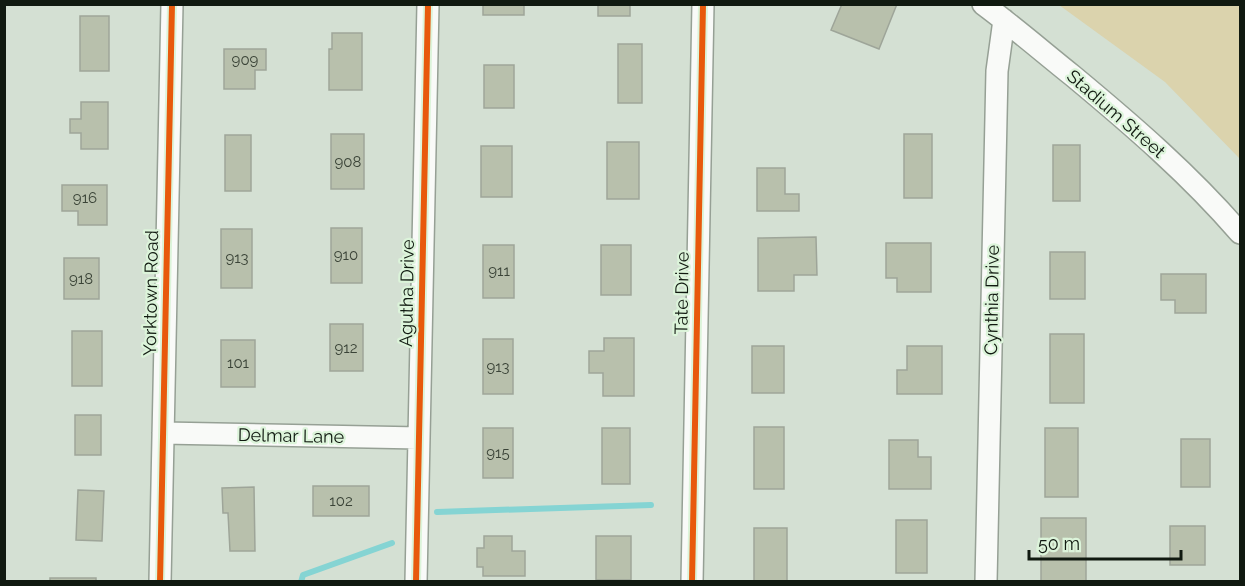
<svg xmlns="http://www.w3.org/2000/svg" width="1245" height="586" font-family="Raleway,sans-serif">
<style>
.green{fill:#dbd3ad}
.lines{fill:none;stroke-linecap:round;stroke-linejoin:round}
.stream{stroke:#85d4d3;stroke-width:6}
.building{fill:#b8c0ac;stroke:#9ea599;stroke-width:1.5}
.street-casing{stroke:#96a095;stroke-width:24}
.street{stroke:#f9faf8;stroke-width:21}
.cycleway-casing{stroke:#dcf4da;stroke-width:10}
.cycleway{stroke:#e8590c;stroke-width:6}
.labels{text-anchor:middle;stroke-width:4.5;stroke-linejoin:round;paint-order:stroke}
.number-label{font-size:15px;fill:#3a4337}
.street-label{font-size:18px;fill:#101910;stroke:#dcf4da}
</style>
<rect width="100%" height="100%" fill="#d4e0d3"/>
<path class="green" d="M1059 5H1240V159L1165 82Z"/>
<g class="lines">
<path class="stream" d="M437 512 651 505
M301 582 303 575 392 543"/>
</g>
<path class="building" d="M483 4H524V15H483Z
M598 4H630V16H598Z
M842 4H897L879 49 831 30Z
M80 16H109V71H80Z
M332 33H362V90H329V49H332Z
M618 44H642V103H618Z
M224 49H266V70H255V89H224Z
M484 65H514V108H484Z
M81 102H108V149H81V133H70V119H81Z
M331 134H364V189H331Z
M904 134H932V198H904Z
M225 135H251V191H225Z
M607 142H639V199H607Z
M1053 145H1080V201H1053Z
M481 146H512V197H481Z
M757 168H785V194H799V211H757Z
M62 185H107V225H78V211H62Z
M331 228H362V283H331Z
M221 229H252V288H221Z
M816 237 817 275H794V291H758V238Z
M886 243H931V292H897V278H886Z
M483 245H514V298H483Z
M601 245H631V295H601Z
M1050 252H1085V299H1050Z
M64 258H99V299H64Z
M1161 274H1206V313H1175V300H1161Z
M330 324H363V371H330Z
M72 331H102V386H72Z
M1050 334H1084V403H1050Z
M604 338H634V396H603V373H589V351H604Z
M483 339H513V394H483Z
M221 340H255V387H221Z
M752 346H784V393H752Z
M907 346H942V394H897V370H907Z
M75 415H101V455H75Z
M754 427H784V489H754Z
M483 428H513V478H483Z
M602 428H630V484H602Z
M1045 428H1078V497H1045Z
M1181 439H1210V487H1181Z
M889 440H918V457H931V489H889Z
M313 486H369V516H313Z
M254 487 255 551H230L228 513H223L222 488Z
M78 490 104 491 102 541 76 540Z
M1041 518H1086V582H1041Z
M896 520H927V573H896Z
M1170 526H1205V565H1170Z
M754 528H787V582H754Z
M484 536H512V551H525V576H483V567H477V548H484Z
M596 536H631V580H596Z
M50 578H96V582H50Z"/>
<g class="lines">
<g class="street-casing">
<path id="street" d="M983 4C1014 27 1043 52 1073 76 1132 125 1190 175 1240 233
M163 433 419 438
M160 582 172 4
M416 582 428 4
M692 582 703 4
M986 582 997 71 1004 20"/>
</g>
<use href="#street" class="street"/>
<g class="cycleway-casing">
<path id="cycleway" d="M160 582 172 4
M416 582 428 4
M692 582 703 4"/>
</g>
<use href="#cycleway" class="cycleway"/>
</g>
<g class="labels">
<g class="number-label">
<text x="245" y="65">909</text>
<text x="348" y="167">908</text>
<text x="85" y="203">916</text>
<text x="346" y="260">910</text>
<text x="237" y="263">913</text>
<text x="499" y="276">911</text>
<text x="81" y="284">918</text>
<text x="346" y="353">912</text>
<text x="238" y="368">101</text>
<text x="498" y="372">913</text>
<text x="498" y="458">915</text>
<text x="341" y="506">102</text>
</g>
<g class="street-label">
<text transform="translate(1116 114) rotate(41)" y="6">Stadium Street</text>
<text transform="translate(151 293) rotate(-89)" y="6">Yorktown Road</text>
<text transform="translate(407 293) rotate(-89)" y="6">Agutha Drive</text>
<text transform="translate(682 293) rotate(-89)" y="6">Tate Drive</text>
<text transform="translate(992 300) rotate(-89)" y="6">Cynthia Drive</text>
<text transform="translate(291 436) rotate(1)" y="6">Delmar Lane</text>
</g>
</g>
<rect width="1245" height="586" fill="none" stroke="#101910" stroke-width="12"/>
<path d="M1029 550v9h152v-9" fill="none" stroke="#101910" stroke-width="3"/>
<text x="1038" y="550" font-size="18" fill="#101910" stroke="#dcf4da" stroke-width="4.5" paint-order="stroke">50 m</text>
</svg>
